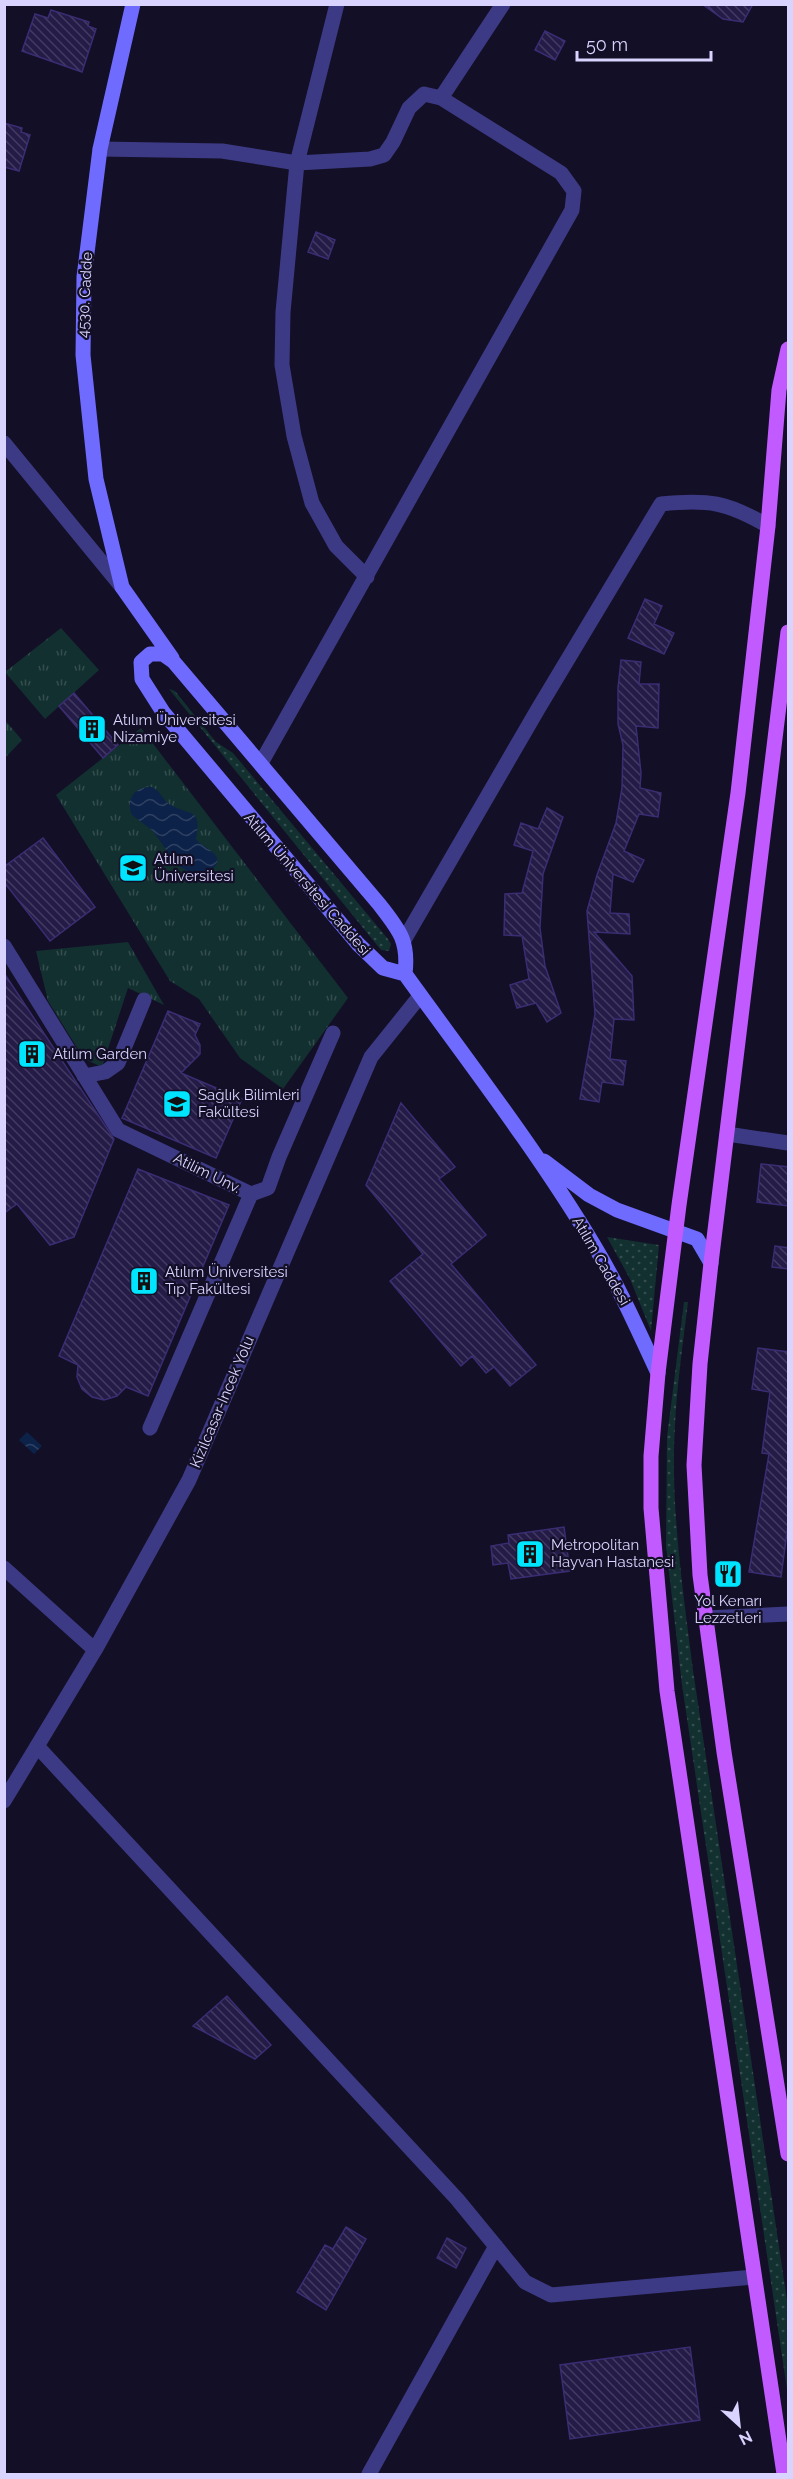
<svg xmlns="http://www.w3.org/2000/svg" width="793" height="2479" font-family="Raleway,sans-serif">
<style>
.grass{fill:url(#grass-dots)}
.park{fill:url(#park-tufts)}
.water{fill:url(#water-waves)}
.building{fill:url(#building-back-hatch);stroke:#3b2d73;stroke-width:1.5}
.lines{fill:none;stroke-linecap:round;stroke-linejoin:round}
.street{stroke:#3d3a85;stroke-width:15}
.secondary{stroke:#6f6bff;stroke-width:15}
.primary{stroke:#c25bff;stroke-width:15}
.labels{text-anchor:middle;stroke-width:4.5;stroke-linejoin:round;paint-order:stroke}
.street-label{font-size:15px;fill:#d9d4ff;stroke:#130f26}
.poi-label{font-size:15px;fill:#d9d4ff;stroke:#130f26;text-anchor:start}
</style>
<defs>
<pattern id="grass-dots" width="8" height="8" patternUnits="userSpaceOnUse" patternTransform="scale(1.5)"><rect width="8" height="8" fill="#12302f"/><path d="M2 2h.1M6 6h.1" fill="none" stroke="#344d4e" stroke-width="1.8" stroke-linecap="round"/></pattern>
<pattern id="park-tufts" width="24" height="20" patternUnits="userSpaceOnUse" patternTransform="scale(1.5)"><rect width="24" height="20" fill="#12302f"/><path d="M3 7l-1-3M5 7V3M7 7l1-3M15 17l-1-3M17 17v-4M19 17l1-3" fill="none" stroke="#344d4e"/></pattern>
<pattern id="water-waves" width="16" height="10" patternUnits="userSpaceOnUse" patternTransform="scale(1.5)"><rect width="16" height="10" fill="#0c2248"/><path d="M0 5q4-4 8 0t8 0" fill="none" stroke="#2f4163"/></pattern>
<pattern id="building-back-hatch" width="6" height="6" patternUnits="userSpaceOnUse" patternTransform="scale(1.5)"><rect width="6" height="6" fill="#241b47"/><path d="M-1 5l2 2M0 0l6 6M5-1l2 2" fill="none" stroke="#433b63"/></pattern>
</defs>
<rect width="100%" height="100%" fill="#130f26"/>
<path class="grass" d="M169 689 175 691 216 742 233 753 388 939 391 944 389 951 381 950Z
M607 1237 659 1245 651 1331 630 1279Z
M684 1302H688C683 1343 677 1384 675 1425 670 1504 683 1591 693 1670L788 2307V2396L682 1685 666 1546 667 1437Z"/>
<path class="park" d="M61 628 99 670 45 719 5 672Z
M4 719 22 740 5 758H4Z
M141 728 348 998 283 1089 240 1058 199 999 170 981 56 795Z
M128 942 164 1005 128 988 102 1067 84 1059 48 1001 36 951Z"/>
<path class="water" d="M152 787C161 791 162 799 169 804 190 817 202 806 196 839 204 850 229 854 211 871L190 873 176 864 153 831 132 815C125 799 135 786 152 787Z
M27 1432 42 1446 34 1454 19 1440Z"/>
<path class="building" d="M702 4H753L743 22 723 19Z
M51 10 89 22 88 26 96 29 82 72 22 51 35 14 48 18Z
M545 31 565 41 555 60 535 50Z
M4 123 22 128 21 132 30 135 19 171 4 167Z
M316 232 335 240 328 259 308 252Z
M645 599 662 606 654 624 674 633 664 654 628 638Z
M621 660 641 662 639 684H659L658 728 636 726 641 773 640 788 661 793 658 817 639 814 624 851 644 860 633 882 613 874 610 913 629 914 630 934 594 932 632 976 634 1020 614 1019 610 1059 626 1061 623 1085 602 1082 599 1102 580 1099 595 1014 587 911 597 875 616 823 622 788 623 745 618 724V688Z
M74 693 118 745 103 758 59 706Z
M547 808 563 817 543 874 540 928 545 966 561 1013 547 1022 536 1003 517 1008 510 985 529 979 522 936 504 935 505 894 522 893 533 851 514 845 521 823 538 829Z
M43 838 95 907 50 941 4 882V867Z
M4 973 114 1139 74 1237 50 1245 17 1204 4 1213Z
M168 1011 200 1024 195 1035 200 1045V1054L181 1073 242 1099 216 1158 122 1118Z
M401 1103 455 1167 439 1179 486 1235 451 1264 536 1365 510 1386 494 1367 486 1373 472 1356 461 1366 390 1281 423 1254 366 1185Z
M761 1164 789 1167V1206L757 1202Z
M138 1169 229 1205 148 1396 126 1387 117 1396 104 1400 92 1397 82 1389 77 1377 78 1365 59 1356Z
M775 1246 789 1248V1269L772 1267Z
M758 1348 789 1352V1517L781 1577 749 1572 769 1454 762 1453 770 1392 752 1389Z
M564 1527 570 1571 511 1579 508 1563 493 1565 491 1546 509 1543 508 1535Z
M227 1996 271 2045 255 2059 193 2026Z
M346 2227 366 2239 326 2310 297 2292 325 2245 333 2249Z
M447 2238 466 2248 456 2268 437 2258Z
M690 2347 700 2420 570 2439 560 2365Z"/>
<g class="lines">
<path class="street" d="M337 4 297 163 283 312 282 365 294 436 312 503 336 546 367 577
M441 98 503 4
M100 149 222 151 297 163 370 159 384 155 393 142 409 108 424 94 441 98 561 173 574 191 572 210 261 763
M4 443 122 587
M404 940 538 709 661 504C708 499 727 502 768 526
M4 946 118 1130 251 1194 268 1188 279 1157 333 1033
M84 1076 105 1072 118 1063 144 1000
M727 1134 788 1143
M150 1428 251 1194
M4 1568 95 1650
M706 1618 788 1614
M37 1746 457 2199 525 2282 551 2295 754 2277
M4 1801 95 1650 189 1480 371 1057 420 996
M369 2474 496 2246"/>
<path class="secondary" d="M133 4 100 149 84 277 83 355 96 479 122 587 172 658
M150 654H163L173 661 379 904C399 930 409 940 405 974L383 968 358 944 163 712 142 679 141 662Z
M405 974C470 1064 538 1152 595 1247 619 1287 638 1330 658 1373
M544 1161 589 1195 617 1210 697 1239 711 1263"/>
<path class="primary" d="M788 632 711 1263 700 1364 694 1465 700 1575 724 1752 788 2154
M784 2474 667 1691 651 1508V1456L658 1373 679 1205 738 793 768 526 779 390 788 349"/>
</g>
<defs>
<g id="building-square" transform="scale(1.5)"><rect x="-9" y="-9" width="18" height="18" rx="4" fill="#00e5ff" stroke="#130f26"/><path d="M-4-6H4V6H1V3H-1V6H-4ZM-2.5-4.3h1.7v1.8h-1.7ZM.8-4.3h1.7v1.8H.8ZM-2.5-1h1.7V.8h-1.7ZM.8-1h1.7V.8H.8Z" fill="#111"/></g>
<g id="university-square" transform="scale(1.5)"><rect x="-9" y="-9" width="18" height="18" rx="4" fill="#00e5ff" stroke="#130f26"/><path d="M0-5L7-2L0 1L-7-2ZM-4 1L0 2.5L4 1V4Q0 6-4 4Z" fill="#111"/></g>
<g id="school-square" transform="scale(1.5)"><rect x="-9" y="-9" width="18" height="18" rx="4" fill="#00e5ff" stroke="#130f26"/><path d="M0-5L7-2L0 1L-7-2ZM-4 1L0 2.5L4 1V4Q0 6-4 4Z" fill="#111"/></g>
<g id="restaurant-square" transform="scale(1.5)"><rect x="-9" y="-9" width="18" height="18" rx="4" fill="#00e5ff" stroke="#130f26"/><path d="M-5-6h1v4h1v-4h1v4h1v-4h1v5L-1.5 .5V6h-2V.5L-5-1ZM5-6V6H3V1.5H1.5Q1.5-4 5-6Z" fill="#111"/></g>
</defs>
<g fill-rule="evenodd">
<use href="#building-square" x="92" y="729"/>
<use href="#university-square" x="133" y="868"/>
<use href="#building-square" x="32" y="1054"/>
<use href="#school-square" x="177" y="1104"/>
<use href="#building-square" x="144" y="1281"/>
<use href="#building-square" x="530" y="1554"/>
<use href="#restaurant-square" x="728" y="1574"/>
</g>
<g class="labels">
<g class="street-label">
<text transform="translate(85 295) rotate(-87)" y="5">4530. Cadde</text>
<text transform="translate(307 884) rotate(49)" y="5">Atılım Üniversitesi Caddesi</text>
<text transform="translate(207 1173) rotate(26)" y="5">Atilim Unv.</text>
<text transform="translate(601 1261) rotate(60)" y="5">Atılım Caddesi</text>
<text transform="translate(222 1402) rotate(-67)" y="5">Kizilcasar-Incek Yolu</text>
</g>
<g class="poi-label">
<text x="113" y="725">Atılım Üniversitesi<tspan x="113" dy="17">Nizamiye</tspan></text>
<text x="154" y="864">Atılım<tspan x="154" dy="17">Üniversitesi</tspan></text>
<text x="53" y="1059">Atılım Garden</text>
<text x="198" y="1100">Sağlık Bilimleri<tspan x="198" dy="17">Fakültesi</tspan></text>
<text x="165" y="1277">Atılım Üniversitesi<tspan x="165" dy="17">Tıp Fakültesi</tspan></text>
<text x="551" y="1550">Metropolitan<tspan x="551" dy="17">Hayvan Hastanesi</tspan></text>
<text x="728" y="1606" text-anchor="middle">Yol Kenarı<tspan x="728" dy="17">Lezzetleri</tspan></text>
</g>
</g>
<rect width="793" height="2479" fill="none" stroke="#d9d4ff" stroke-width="12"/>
<g transform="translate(739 2425) rotate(153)" stroke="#130f26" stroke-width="4.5" paint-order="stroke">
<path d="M0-4.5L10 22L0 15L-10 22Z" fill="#d9d4ff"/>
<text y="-9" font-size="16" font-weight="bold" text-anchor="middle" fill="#d9d4ff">N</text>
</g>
<path d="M577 51v9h134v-9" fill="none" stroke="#d9d4ff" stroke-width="3"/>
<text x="586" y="51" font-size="18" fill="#d9d4ff" stroke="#130f26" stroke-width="4.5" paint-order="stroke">50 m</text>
</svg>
